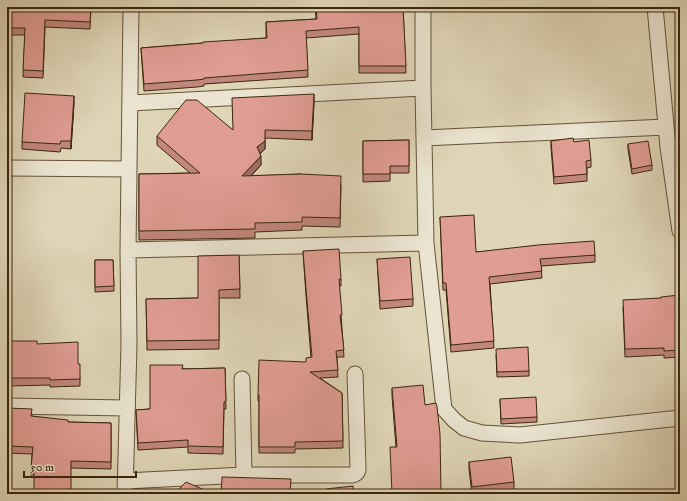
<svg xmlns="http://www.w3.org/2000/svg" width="687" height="501" font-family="'IM FELL DW Pica',serif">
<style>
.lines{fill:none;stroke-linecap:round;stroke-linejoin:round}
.street-casing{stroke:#655238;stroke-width:17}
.street{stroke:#eae4d0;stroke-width:15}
.wall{fill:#c1877e;stroke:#3c260d}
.shaded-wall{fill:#9d6e67;stroke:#3c260d}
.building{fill:#e09d93;stroke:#3c260d}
</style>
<rect width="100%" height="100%" fill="#dfd6b7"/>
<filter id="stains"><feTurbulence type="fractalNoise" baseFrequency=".005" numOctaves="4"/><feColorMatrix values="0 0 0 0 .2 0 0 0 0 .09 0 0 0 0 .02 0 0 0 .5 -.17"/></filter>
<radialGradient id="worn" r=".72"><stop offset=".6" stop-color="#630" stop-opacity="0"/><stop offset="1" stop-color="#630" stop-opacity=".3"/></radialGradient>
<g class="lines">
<g class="street-casing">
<path id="street" d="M423 7V88L426 243 444 409 454 420 464 428 482 433 520 435 680 418
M655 7 668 147 680 231
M130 103 423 88
M424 138 666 127
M7 168 129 169
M128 250 426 243
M242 379 244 475
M7 406 127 408
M125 481 244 475H352C356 474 358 473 358 468L355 374
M125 494 129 344 128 250 131 7"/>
</g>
<use href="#street" class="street"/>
</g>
<path class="wall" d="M7 7H91L90 29 45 27 43 78 23 77 25 35H7Z
M315 7H403L406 73H359V34L306 38 308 77 204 84V86L197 87 144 91 141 48 266 38V22L316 19Z
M74 103 71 149 61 148 60 152 22 149V142Z
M314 103 312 140 265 138V149L260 154 261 165 251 176 301 174 341 185 340 227 302 226V230L255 232V238L139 240V174L190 173 157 145V136L233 130Z
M409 140V173H390V181L363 182V141Z
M551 141 574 142 591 160V167L587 168V181L554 184 551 148Z
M628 144 652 165V170L632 174 628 149Z
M440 217 476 252 595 255V262L541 266 542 278 490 284 494 348 451 352 446 290H443Z
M303 251 341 279V286H339L344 357H337L338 377 320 378 342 393 343 448 295 449V453H259V402L258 401V395L306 362 311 357 306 296Z
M239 255 240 298H219V349L147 350 146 299 198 298Z
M377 259 413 299V306L380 309Z
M95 260H113L114 291 95 292Z
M680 295V357L664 358V355L625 357 623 307 661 298Z
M7 341 37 344 78 364 80 379V386L50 387V385L10 386V384H7Z
M496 354 529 371V376L497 377Z
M225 368 226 409H224L223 454 188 453V447L138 450 136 410 150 409 182 369Z
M392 388 425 405 441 494 396 447 392 396Z
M500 399 537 417V422L501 424Z
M7 408 32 416 68 422 111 423V469L71 468 31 475 32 454 7 453Z
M469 462 514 482V490L472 494 469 469Z"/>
<path class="shaded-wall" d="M314 94V103L312 140V131Z
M74 96V103L71 149V141Z
M265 141V149L257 156V147Z
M261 156V165L242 185V176Z"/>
<path class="building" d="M7 7H91L90 22 45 20 43 71 23 70 25 28H7Z
M316 7H403L406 66H359V27L306 31 308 70 204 78V79L197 80 144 84 141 48 203 43V42L267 38 266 22 317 19Z
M25 93 74 96 71 141H61L60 144 22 142Z
M314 94 312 131 265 130V141L257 147 261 156 242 176 301 174 341 176 340 218 302 217V222L255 223V229L139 231V174L200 173 157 136 186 100H197L233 130 232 98Z
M573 138 574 142 589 140 591 160 586 161 587 174 554 177 551 141Z
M409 140V166H390V174H363V141Z
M648 141 652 165 632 169 628 144Z
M474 215 476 252 538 245 594 241 595 255 540 259 542 271 489 277 494 341 451 345 446 283H443L440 217Z
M339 249 341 279H339L342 315H340L344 350 336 351 338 370 310 372 342 393 343 441 295 442V447H259V395H258L259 360 306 362V358L312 357 306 289 303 251Z
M239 255 240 289 219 290V340L147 341 146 299 198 298V256Z
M410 257 413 299 380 301 377 259Z
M95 260H113L114 286 95 287Z
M680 295V350L664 351V348L625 349 623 300 661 298V297Z
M7 341H37V344L78 342V364H80V379L50 380V378H10V377H7Z
M528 347 529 371 497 372 496 349Z
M150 365H183L182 369 225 368 226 401 224 402 223 447 188 446V440L138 443 136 410 150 409Z
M423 385 425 405 436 403 437 407 440 434 441 494H392L390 447H397L392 388Z
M536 397 537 417 501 419 500 399Z
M7 408 32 409 31 416 68 420V422L111 423V462L71 461V494H34V467L31 468 33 447 7 446Z
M511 457 514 482 472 487 469 462Z
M222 477 291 479 290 494H221Z
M186 482 214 494H174Z
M353 486 354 494H326V489Z"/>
<rect width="687" height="501" fill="none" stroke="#dfd6b7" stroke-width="24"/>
<rect x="8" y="8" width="671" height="485" fill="none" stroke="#3c260d" stroke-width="2"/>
<rect x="12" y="12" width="663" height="477" fill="none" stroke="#3c260d"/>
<path d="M24 471v6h112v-6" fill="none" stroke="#3c260d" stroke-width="2"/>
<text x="30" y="471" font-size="12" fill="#3c260d" stroke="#eae4d0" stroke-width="3" paint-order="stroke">50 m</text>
<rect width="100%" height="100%" filter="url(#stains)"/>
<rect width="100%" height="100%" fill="url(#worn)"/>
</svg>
